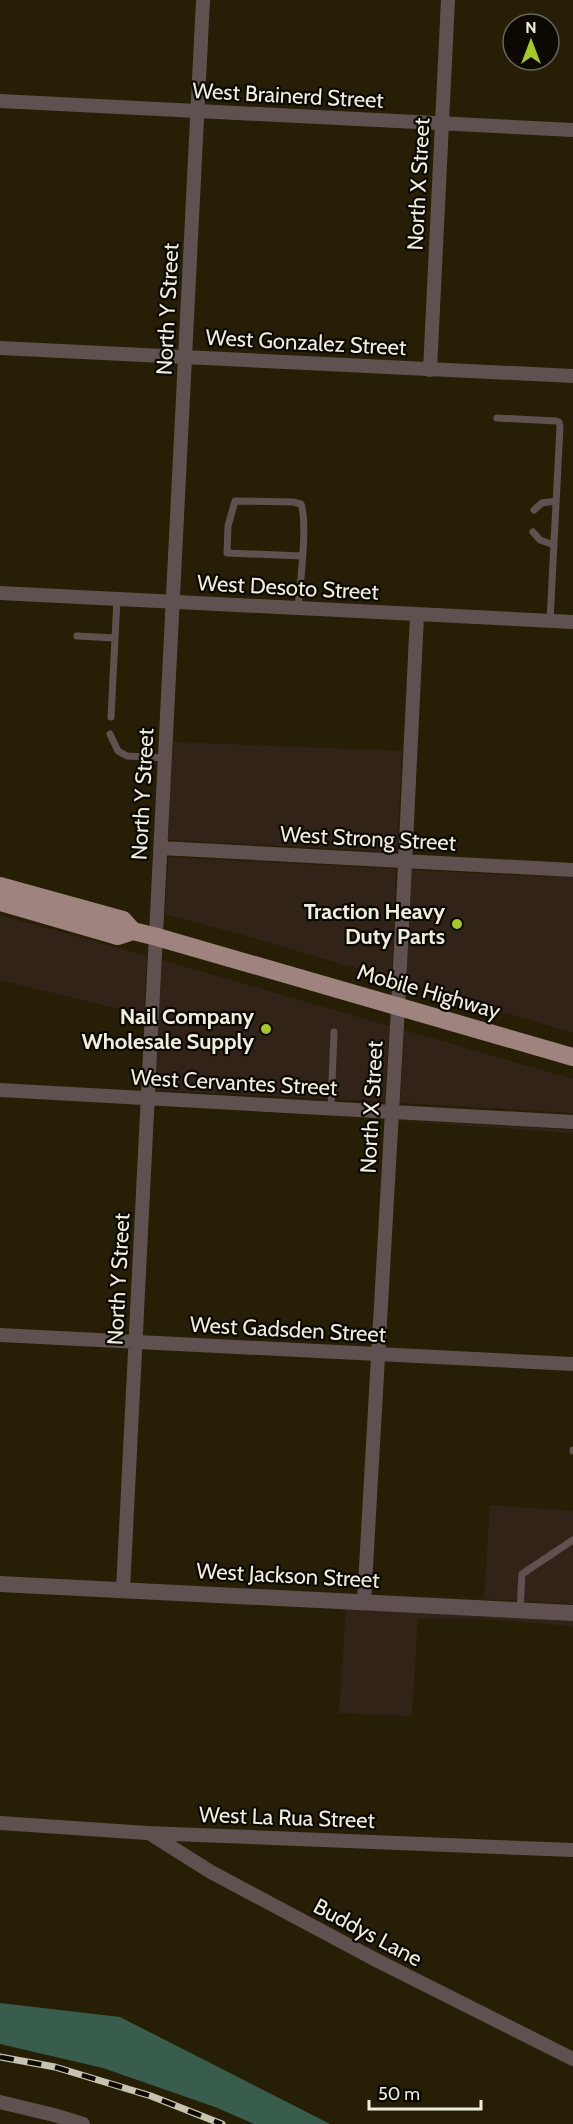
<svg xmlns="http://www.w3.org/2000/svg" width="573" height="2124" font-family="Cabin,sans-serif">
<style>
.commercial{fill:#322318}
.forest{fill:#395d4c}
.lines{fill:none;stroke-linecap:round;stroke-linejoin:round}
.service{stroke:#5f514f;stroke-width:7}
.minor{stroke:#5f514f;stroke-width:14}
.tertiary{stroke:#5f514f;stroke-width:16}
.primary{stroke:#9f837e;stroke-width:18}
.rail-casing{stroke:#c6c3b0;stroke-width:7}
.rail{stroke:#0c0902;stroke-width:4.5;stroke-dasharray:14;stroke-linecap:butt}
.poi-dot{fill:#a5c823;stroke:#0c0902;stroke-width:2}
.labels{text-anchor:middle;stroke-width:4.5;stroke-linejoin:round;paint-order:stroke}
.street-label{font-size:22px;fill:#f0eddd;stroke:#0c0902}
.poi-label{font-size:22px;font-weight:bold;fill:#f0eddd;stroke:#0c0902;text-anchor:end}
</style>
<rect width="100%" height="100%" fill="#261f05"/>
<path class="commercial" d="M173 742 402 751 397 852 168 840Z
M168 857 396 869 392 979 264 941 165 914Z
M411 870 573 878V1033L406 983Z
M0 915 147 956 144 1015 0 980Z
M162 960 389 1026 385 1102 155 1090Z
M404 1030 573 1079V1113L400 1103Z
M399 1120 573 1130V1133L399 1121Z
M490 1505 573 1511V1604L372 1593 484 1598Z
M346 1609 573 1621V1626L483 1619H418L412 1716 339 1713Z"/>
<path class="forest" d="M0 2003 120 2017 330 2124H254L215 2107 103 2068 0 2044Z"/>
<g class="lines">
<path class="service" d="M497 418 556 421 559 422 560 426 550 621
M534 510 542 503 556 501
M533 532 540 540 554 545
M298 608C300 585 308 523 301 504L293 502 235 501 228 526 227 553 302 556
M77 636 115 638
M111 717 117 599
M110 734 118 751 127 756 165 758
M331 1108 334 1032
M573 1450V1451
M520 1610 522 1574 573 1540"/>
<path class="minor" d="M0 101 573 130
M0 348 573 376
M430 370 448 0
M0 593 573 622
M160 848 573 870
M0 1090 573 1122
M0 1335 573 1364
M123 1590 203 0
M364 1602 398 1007 417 615
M0 1823 147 1833 573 1850
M149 1833 211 1872 378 1961 573 2059
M0 2102 54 2115 83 2124"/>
<path class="tertiary" d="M0 1584 573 1613"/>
<path class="primary" d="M0 886 123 920 133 931
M0 902 118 936 133 931 157 937 573 1057"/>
<g class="rail-casing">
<path id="rail" d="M0 2057 55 2067 151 2096 222 2124"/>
</g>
<use href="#rail" class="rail"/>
</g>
<g class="poi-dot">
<circle cx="457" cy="924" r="6"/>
<circle cx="266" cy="1029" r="6"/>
</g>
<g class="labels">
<g class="street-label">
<text transform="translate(288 95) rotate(3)" y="8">West Brainerd Street</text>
<text transform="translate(418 184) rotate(-87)" y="8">North X Street</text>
<text transform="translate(167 309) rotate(-87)" y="8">North Y Street</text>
<text transform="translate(306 342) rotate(3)" y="8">West Gonzalez Street</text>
<text transform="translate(288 587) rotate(3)" y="8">West Desoto Street</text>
<text transform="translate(142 794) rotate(-87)" y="8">North Y Street</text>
<text transform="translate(368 838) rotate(3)" y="8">West Strong Street</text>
<text transform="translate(429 991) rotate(16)" y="8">Mobile Highway</text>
<text transform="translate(234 1082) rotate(3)" y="8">West Cervantes Street</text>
<text transform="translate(371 1107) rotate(-87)" y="8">North X Street</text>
<text transform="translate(118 1279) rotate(-87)" y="8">North Y Street</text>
<text transform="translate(288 1329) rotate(3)" y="8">West Gadsden Street</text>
<text transform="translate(288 1575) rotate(3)" y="8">West Jackson Street</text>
<text transform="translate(287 1817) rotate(2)" y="8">West La Rua Street</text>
<text transform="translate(368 1932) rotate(28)" y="8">Buddys Lane</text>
</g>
<g class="poi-label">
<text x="445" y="919">Traction Heavy<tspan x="445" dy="25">Duty Parts</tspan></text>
<text x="254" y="1024">Nail Company<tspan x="254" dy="25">Wholesale Supply</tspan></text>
</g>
</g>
<g transform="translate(531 42)"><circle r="28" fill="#0c0902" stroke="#67645a" stroke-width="1.5"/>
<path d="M0-4.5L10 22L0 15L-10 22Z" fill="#a5c823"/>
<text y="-9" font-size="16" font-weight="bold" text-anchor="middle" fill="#f0eddd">N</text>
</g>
<path d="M369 2100v9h112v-9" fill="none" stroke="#f0eddd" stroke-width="3"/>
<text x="378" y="2100" font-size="18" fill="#f0eddd" stroke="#0c0902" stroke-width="4.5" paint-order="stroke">50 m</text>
</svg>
